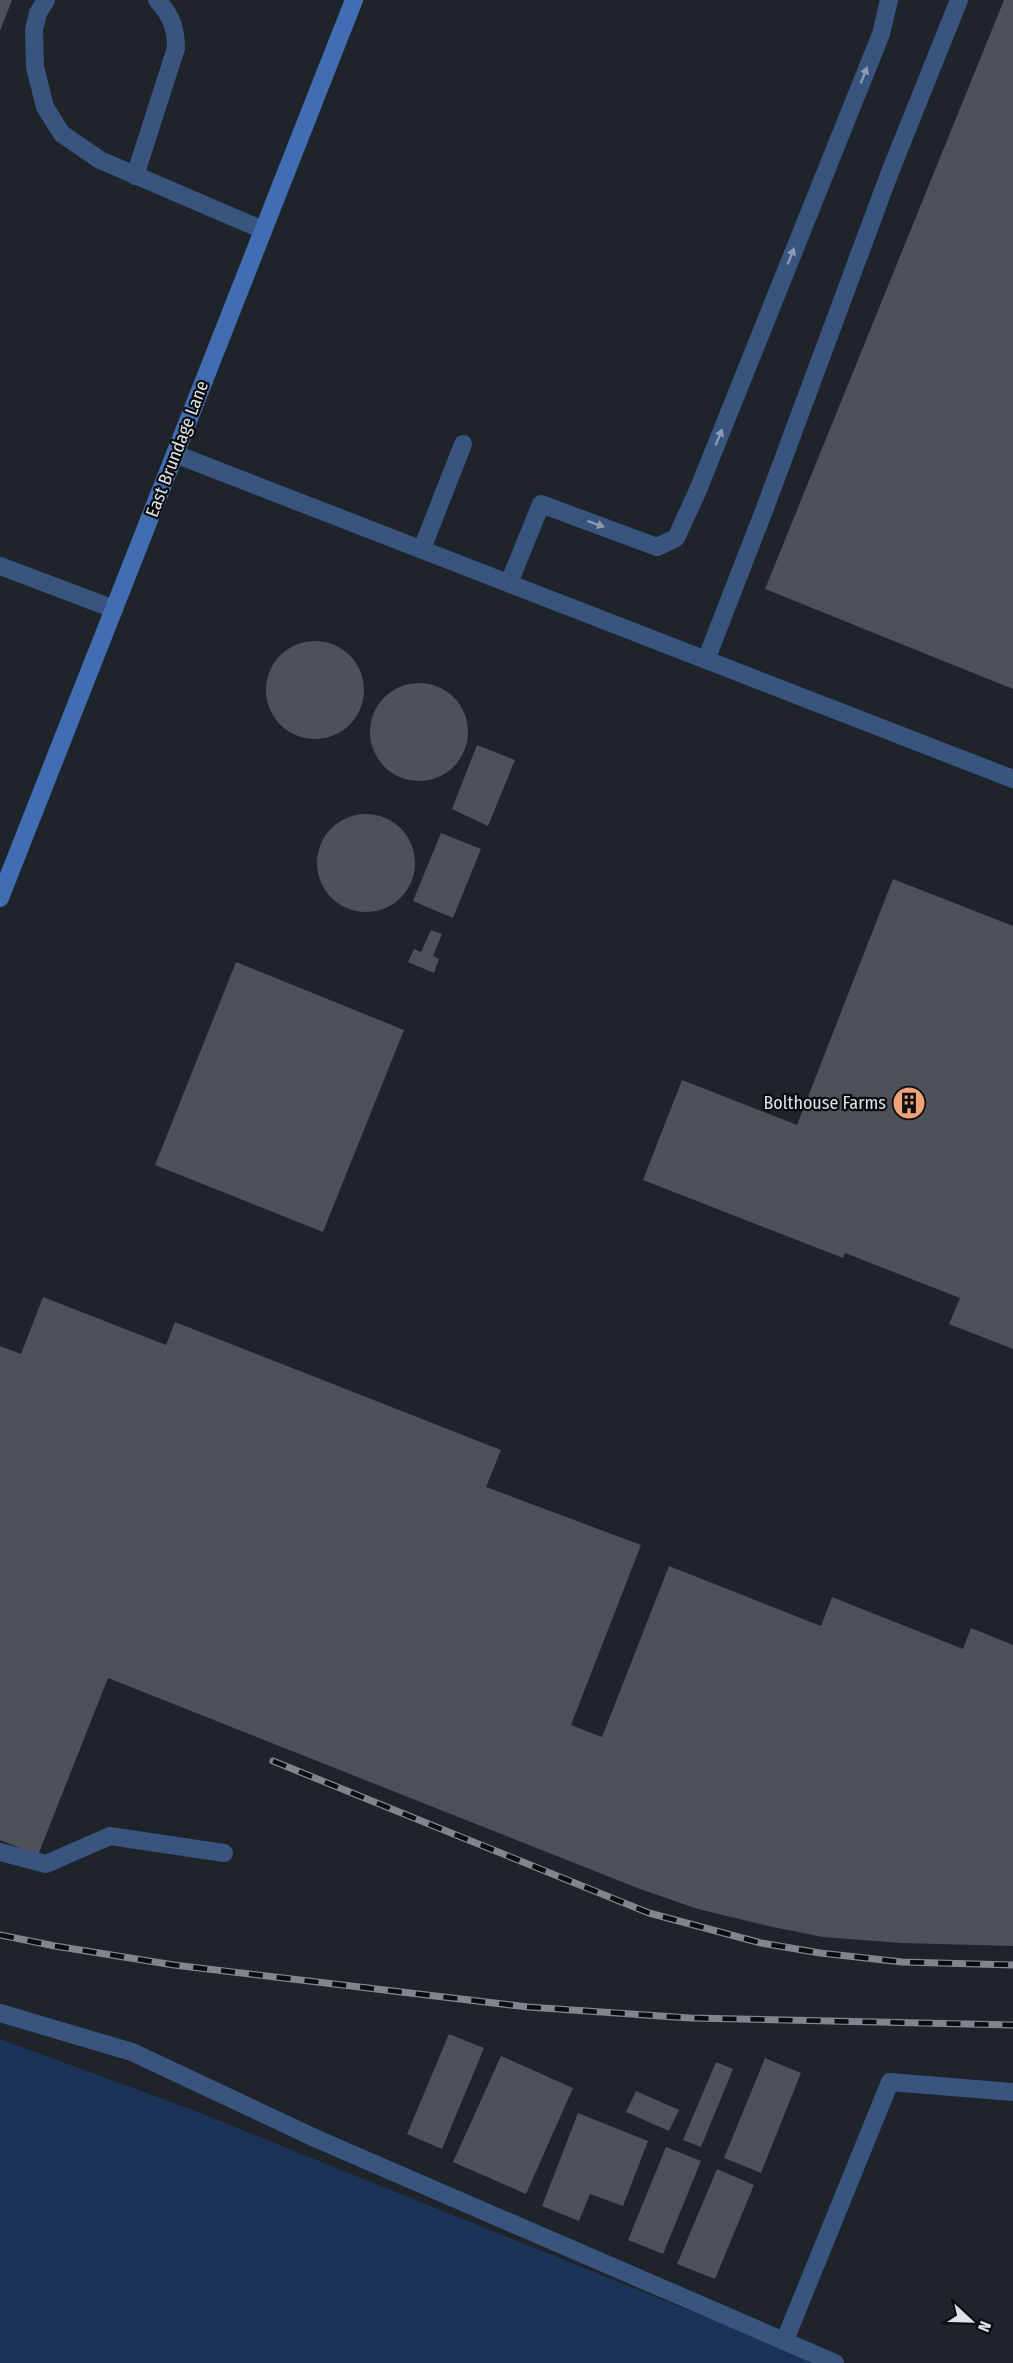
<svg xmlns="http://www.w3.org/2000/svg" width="1013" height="2363" font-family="'Fira Sans Condensed',sans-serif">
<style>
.green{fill:#1c3358}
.building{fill:#4d5159}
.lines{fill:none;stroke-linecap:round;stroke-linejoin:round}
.service{stroke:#38547f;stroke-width:18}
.secondary{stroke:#416eb3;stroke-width:18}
.rail-casing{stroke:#82858b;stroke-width:7}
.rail{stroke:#0b0c0f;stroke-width:4.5;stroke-dasharray:14;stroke-linecap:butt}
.oneway{fill:#8c9bb2}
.labels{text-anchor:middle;stroke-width:4.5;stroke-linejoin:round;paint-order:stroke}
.street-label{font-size:18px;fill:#dfe2e6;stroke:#0b0c0f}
.poi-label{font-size:18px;fill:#dfe2e6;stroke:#0b0c0f;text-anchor:end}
</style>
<rect width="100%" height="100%" fill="#1f232a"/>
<path class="green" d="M0 2039 193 2110 819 2363H0Z"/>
<path class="building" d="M0 0H12L0 31Z
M1004 0H1013V689L765 589Z
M266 690a49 49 0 1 1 98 0a49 49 0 1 1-98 0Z
M370 732a49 49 0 1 1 98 0a49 49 0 1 1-98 0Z
M477 745 515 760 488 826 452 809Z
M317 863a49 49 0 1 1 98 0a49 49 0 1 1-98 0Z
M441 833 481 849 453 918 413 901Z
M893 879 1013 926V1349L949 1324 960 1298 845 1253 843 1258 643 1180 682 1080 797 1125Z
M431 930 442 934 433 956 439 959 434 973 408 962 414 949 421 952Z
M236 962 404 1030 323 1232 155 1165Z
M43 1297 166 1345 175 1322 501 1450 486 1487 641 1545 571 1725 602 1737 669 1566 821 1626 832 1597 963 1649 971 1628 1013 1645V1946L901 1943 823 1937 768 1926 698 1909 640 1889 108 1678 38 1855 0 1840V1346L21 1354Z
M449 2034 484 2048 442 2149 407 2134Z
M501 2056 573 2088 526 2194 453 2162Z
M765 2058 801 2073 761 2173 724 2158Z
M716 2062 733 2069 701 2147 683 2140Z
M636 2091 679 2110 669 2131 626 2112Z
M578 2113 648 2141 623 2206 590 2194 579 2221 542 2206Z
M666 2147 701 2161 663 2254 628 2240Z
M717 2169 754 2185 715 2279 677 2264Z"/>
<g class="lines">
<path class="service" d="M46 0 38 13 34 30 35 67 45 107 62 134 100 160 263 230
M135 176 176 48C176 28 171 15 157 0
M175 454 1013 779
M422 549 463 444
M0 566 114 609
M509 583 541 504 657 547 676 538 698 490 881 34 889 0
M706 660 765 508 890 172 959 0
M0 1852 46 1864 110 1836 224 1853
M0 2013 132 2052 317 2139 835 2363
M785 2340 890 2082 1013 2092"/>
<path class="secondary" d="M0 898 354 0"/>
<g class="rail-casing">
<path id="rail" d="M273 1761 649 1913 761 1943 820 1953 902 1962 1013 1965
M0 1935 55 1946 174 1965 528 2007 690 2018 1013 2025"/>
</g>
<use href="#rail" class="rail"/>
</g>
<defs><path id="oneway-solid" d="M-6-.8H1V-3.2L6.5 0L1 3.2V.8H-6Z" transform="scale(1.5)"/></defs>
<g class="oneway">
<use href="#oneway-solid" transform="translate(864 75) rotate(-68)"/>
<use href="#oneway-solid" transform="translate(791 256) rotate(-68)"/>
<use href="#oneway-solid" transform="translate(719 437) rotate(-68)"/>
<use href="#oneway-solid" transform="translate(596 524) rotate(20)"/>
</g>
<defs>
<g id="building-disc" transform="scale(1.725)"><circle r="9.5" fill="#f0a279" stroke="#0b0c0f"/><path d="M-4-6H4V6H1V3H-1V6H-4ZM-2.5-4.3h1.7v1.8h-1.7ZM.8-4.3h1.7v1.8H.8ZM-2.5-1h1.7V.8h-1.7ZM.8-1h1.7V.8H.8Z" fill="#111"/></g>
</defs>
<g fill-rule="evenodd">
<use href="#building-disc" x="909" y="1103"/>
</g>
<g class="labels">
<g class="street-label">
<text transform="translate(177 449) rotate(-69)" y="6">East Brundage Lane</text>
</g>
<g class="poi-label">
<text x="886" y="1109">Bolthouse Farms</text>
</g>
</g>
<g transform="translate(971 2321) rotate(112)" stroke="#0b0c0f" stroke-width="4.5" paint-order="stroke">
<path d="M0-4.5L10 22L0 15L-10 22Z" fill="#dfe2e6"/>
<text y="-9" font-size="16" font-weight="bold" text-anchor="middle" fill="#dfe2e6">N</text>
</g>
</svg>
